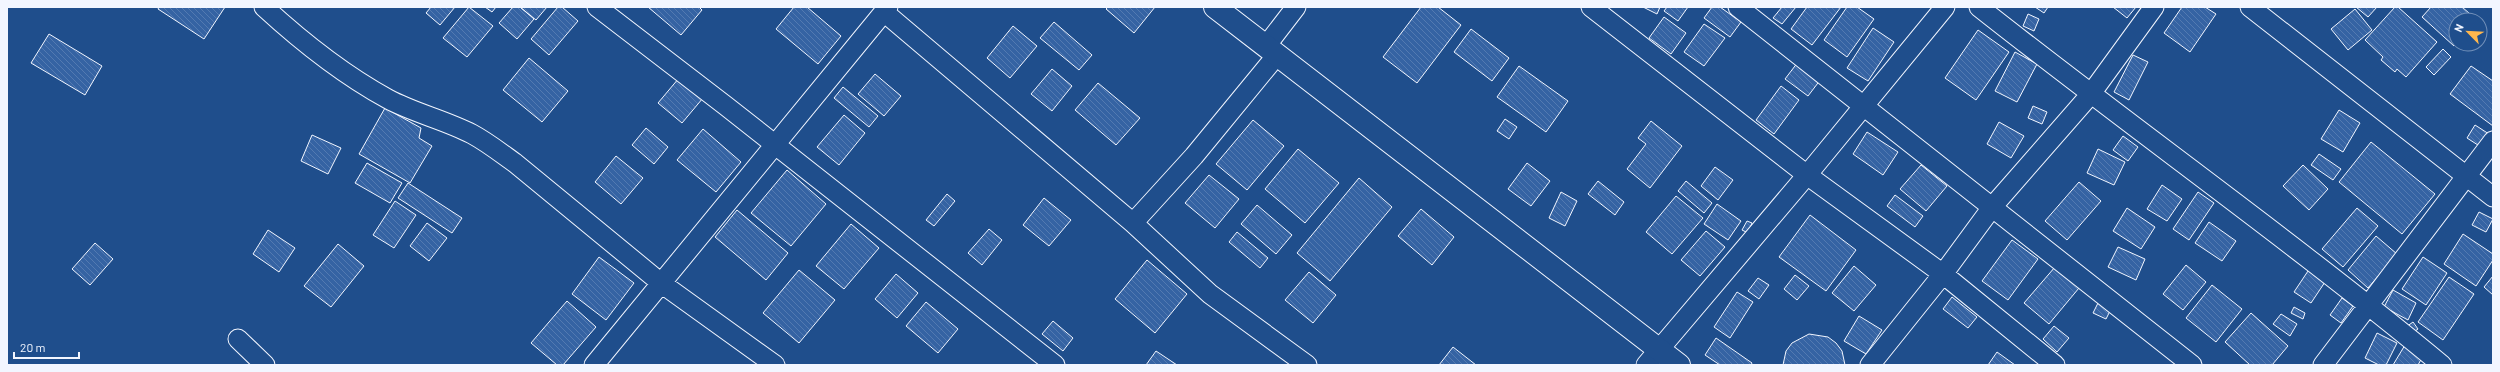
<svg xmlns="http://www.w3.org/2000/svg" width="2500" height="372" font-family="Barlow,sans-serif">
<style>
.building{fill:url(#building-back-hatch);stroke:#f2f6ff}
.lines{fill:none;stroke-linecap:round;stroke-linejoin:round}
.minor-casing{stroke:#f2f6ff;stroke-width:21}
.tertiary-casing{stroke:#f2f6ff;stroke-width:24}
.minor{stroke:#1f4e8c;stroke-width:19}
.tertiary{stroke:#1f4e8c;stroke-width:22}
</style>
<defs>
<pattern id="building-back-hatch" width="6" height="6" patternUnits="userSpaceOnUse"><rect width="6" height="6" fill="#3563a3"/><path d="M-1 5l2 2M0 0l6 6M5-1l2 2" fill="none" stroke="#537ab1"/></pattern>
</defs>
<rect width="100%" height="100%" fill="#1f4e8c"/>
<path class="building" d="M159 7H225L204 39 158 9Z
M431 7H455L440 25 426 13Z
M469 7 493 26 467 57 443 38Z
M485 7H496L492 12Z
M513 7H520L534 19 517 39 499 23Z
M520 7H547L536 20Z
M558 7H562L578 21 549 55 531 39Z
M648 7H699L702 10 681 35Z
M794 7H807L841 36 818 64 776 29Z
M1108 7H1155L1134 33 1106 9Z
M1421 7H1438L1461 25 1417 83 1383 57Z
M1643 7H1660L1657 14Z
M1667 7H1688L1678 21 1664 11Z
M1712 7H1720L1741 22 1730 37 1704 18Z
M1782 7H1796L1782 24 1773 18Z
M1807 7H1841L1812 45 1791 29Z
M1847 7H1857L1874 19 1847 57 1824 40Z
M2035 7H2048L2044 13Z
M2113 7H2136L2127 18Z
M2182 7H2205L2216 14 2190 52 2164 33Z
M2356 7H2377L2368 17Z
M2395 7H2398L2437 42 2406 77 2397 69 2395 72 2381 60 2383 57 2365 40Z
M2431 7H2462L2477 20H2456V43L2454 46 2422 17Z
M2355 9 2372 30 2348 50 2331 29Z
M2028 14 2039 19 2034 31 2023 26Z
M1664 17 1686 33 1671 54 1649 38Z
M1054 22 1092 55 1079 70 1040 38Z
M1704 24 1725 38 1704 66 1684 52Z
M1013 26 1037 46 1010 78 987 58Z
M1873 28 1894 42 1868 81 1847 68Z
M1471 29 1509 58 1492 81 1454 52Z
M1978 30 2009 52 1976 100 1945 78Z
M49 34 102 66 85 95 31 63Z
M2443 49 2451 57 2434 75 2426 67Z
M2015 52 2037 64 2017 102 1995 91Z
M2133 55 2148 62 2129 100 2114 92Z
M529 58 568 91 542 122 503 90Z
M1798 62 1821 79 1808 96 1785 79Z
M1519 66 1568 101 1546 132 1497 97Z
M2471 66 2493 81V126L2450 94Z
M1052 69 1072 86 1052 111 1031 94Z
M875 74 901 96 884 116 858 94Z
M679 78 703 98 682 123 658 103Z
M1098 83 1140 118 1116 145 1075 110Z
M1781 86 1799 100 1774 134 1756 120Z
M843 87 878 116 869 127 834 98Z
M2033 106 2047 112 2042 124 2028 118Z
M385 108 421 128 419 138 432 146 410 183 359 154Z
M2339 110 2360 123 2343 152 2321 139Z
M844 115 865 133 839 165 817 147Z
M1505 119 1517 127 1509 139 1497 131Z
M1253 120 1284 146 1247 190 1216 164Z
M1651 121 1682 146 1650 188 1627 169 1646 144 1638 138Z
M1999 122 2024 136 2011 158 1987 144Z
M2475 125 2489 134 2481 147 2467 138Z
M646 128 668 147 654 164 632 145Z
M703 129 741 162 716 192 677 160Z
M1867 132 1898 152 1883 175 1853 154Z
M312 135 341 148 328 174 301 161Z
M2123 136 2138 147 2128 161 2113 150Z
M2371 142 2435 194 2402 234 2339 182Z
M1298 149 1339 183 1305 223 1265 189Z
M2098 149 2125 162 2114 185 2087 173Z
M2319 154 2341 169 2333 180 2311 165Z
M616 156 643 178 621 204 595 182Z
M367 163 402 183 390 203 355 183Z
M1527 163 1550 181 1531 206 1508 189Z
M1921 165 1947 186 1926 211 1900 189Z
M2303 165 2328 189 2309 210 2283 186Z
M1715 167 1733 180 1718 200 1701 186Z
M787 170 826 204 791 246 751 213Z
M1209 175 1239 199 1215 228 1185 203Z
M1359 178 1392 207 1330 281 1297 253Z
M1598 181 1624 202 1615 215 1588 194Z
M1686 181 1712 203 1704 213 1678 191Z
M2079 182 2101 201 2067 240 2045 221Z
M408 183 462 218 452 233 398 198Z
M2162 185 2182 199 2167 221 2147 209Z
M1561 192 1577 201 1565 226 1549 218Z
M2198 192 2214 203 2189 240 2173 229Z
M947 194 955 201 934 226 926 220Z
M1895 195 1923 216 1915 227 1887 206Z
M1676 196 1703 218 1672 254 1646 232Z
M1044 198 1071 220 1049 246 1023 225Z
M395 201 416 215 394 248 373 235Z
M1717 204 1741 221 1728 240 1704 224Z
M1257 205 1292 235 1276 254 1241 224Z
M2127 208 2155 227 2141 249 2113 231Z
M2357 208 2378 226 2343 267 2322 249Z
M1421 209 1454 237 1432 265 1398 236Z
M737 210 788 253 766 280 715 237Z
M2479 212 2493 219 2486 232 2472 225Z
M1810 215 1856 250 1826 291 1779 257Z
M1747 221 1752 223 1748 233 1742 230Z
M2209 222 2236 241 2222 261 2195 243Z
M427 223 447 238 429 261 410 246Z
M851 224 879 248 844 289 816 266Z
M989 229 1002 240 982 265 968 253Z
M268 230 295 248 279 272 253 254Z
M1706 231 1725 247 1700 276 1681 260Z
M1237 232 1268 258 1260 268 1229 242Z
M2463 234 2493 254V260L2476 286 2444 264Z
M2376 236 2397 254 2368 288 2348 270Z
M2012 240 2038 259 2008 300 1982 281Z
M95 243 113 259 90 285 72 269Z
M338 244 364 266 331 307 304 286Z
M2118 247 2145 259 2136 280 2108 267Z
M599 257 634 283 606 320 572 294Z
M2423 257 2447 273 2426 305 2402 289Z
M1147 260 1187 294 1155 333 1115 299Z
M2186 265 2206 282 2183 310 2163 294Z
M1854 266 1876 285 1854 311 1832 293Z
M2055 267 2079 288 2049 324 2024 303Z
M2310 268 2327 279 2311 303 2294 292Z
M799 270 835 300 799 343 763 313Z
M1309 272 1336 295 1313 323 1285 300Z
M896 274 918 293 897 318 875 299Z
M1795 275 1809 286 1797 300 1784 289Z
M2493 276V295L2484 287Z
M2449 277 2474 294 2443 340 2418 322Z
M1758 278 1769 285 1759 299 1748 291Z
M2212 285 2242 309 2216 342 2186 318Z
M2393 290 2416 303 2408 320 2384 307Z
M1737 292 1753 302 1730 338 1714 327Z
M1952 297 1977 317 1968 328 1943 309Z
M2342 298 2353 306 2341 323 2330 315Z
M567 301 596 327 563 365H557L531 343Z
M926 302 958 329 938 353 906 326Z
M2098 303 2111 309 2106 319 2093 313Z
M2294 307 2305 313 2303 319 2291 313Z
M2251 313 2288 346 2272 365H2250L2225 342Z
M2281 314 2297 324 2290 336 2273 324Z
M1859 316 1882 330 1866 354 1844 341Z
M1053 321 1073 338 1063 351 1042 334Z
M2413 322 2418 329 2411 334 2406 327Z
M2054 326 2069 338 2057 352 2043 339Z
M2377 333 2397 343 2386 365H2379L2365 358Z
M1809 334 1828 337 1836 343 1842 351 1845 365H1783L1786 351 1792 343Z
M1716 338 1752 363 1751 365H1720L1705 355Z
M2405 345 2423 356 2418 365H2393Z
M1453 347 1476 365H1439Z
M1156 351 1177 365H1146Z
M1997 352 2015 365H1988Z"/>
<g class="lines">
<g class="minor-casing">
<path id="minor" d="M264 7C301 41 344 75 388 99 414 113 445 120 472 134 487 142 501 153 515 163L661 283 775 365
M597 7 726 106 1055 365
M1591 7 1807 175 1943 274 2055 365
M1738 7 2192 365
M1979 7C2132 128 2292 241 2442 365
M2250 7 2493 197
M884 12 1133 223 1210 294 1307 365
M1266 46 1296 7
M1133 223 1194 156 1277 55
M238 339 265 365
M594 365 888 7
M1646 365 1807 175 1945 7
M1870 365 1943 274 1993 206 2090 95 2154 7
M2323 365 2493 141"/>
</g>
<g class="tertiary-casing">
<path id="tertiary" d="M1215 7 1679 365"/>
</g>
<use href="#minor" class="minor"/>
<use href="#tertiary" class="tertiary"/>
</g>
<rect width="2500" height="372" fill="none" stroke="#f2f6ff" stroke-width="16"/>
<g transform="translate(2468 32) rotate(294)"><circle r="19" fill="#1f4e8c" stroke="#7391ba"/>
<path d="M0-3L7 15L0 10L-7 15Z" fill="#ffb74d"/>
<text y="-6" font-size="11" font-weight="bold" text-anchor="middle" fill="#f2f6ff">N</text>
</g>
<path d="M14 352v6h65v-6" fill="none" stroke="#f2f6ff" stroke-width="2"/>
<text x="20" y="352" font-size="12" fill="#f2f6ff" stroke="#1f4e8c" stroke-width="3" paint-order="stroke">20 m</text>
</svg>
